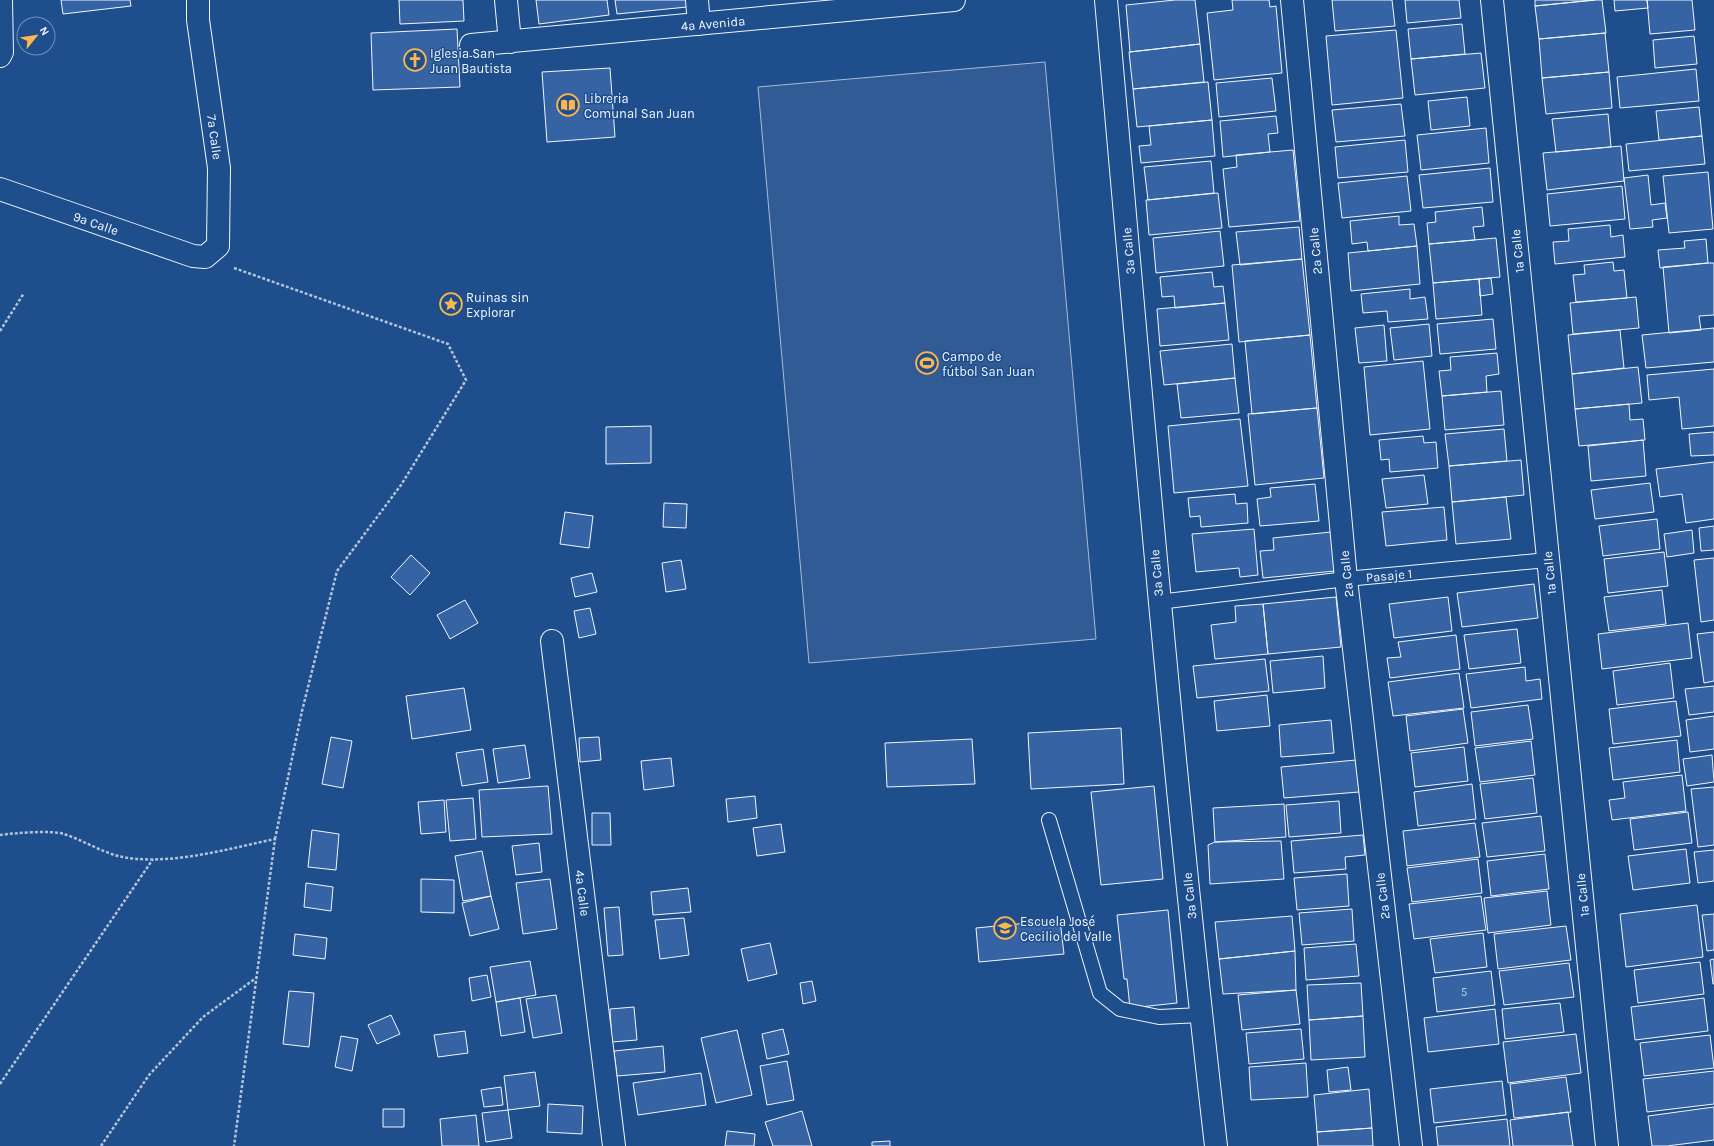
<svg xmlns="http://www.w3.org/2000/svg" width="1714" height="1146" font-family="Karla,sans-serif">
<style>
.built{fill:#305b95;stroke:#a8bbd7}
.building{fill:#3563a3;stroke:#f2f6ff}
.lines{fill:none;stroke-linecap:round;stroke-linejoin:round}
.service-casing{stroke:#f2f6ff;stroke-width:16}
.minor-casing{stroke:#f2f6ff;stroke-width:24}
.path{stroke:#b3c4dc;stroke-width:2.5;stroke-dasharray:3 2;stroke-linecap:butt}
.service{stroke:#1f4e8c;stroke-width:14}
.minor{stroke:#1f4e8c;stroke-width:22}
.labels{text-anchor:middle;stroke-width:3;stroke-linejoin:round;paint-order:stroke}
.number-label{font-size:11px;fill:#c3d1e8}
.street-label{font-size:13px;fill:#f2f6ff;stroke:#1f4e8c}
.poi-label{font-size:13px;fill:#f2f6ff;stroke:#1f4e8c;text-anchor:start}
</style>
<rect width="100%" height="100%" fill="#1f4e8c"/>
<path class="built" d="M1045 62 1096 639 809 663 758 87Z"/>
<path class="building" d="M61 0H130L131 6 63 14Z
M399 0H463L464 21 400 24Z
M536 0H607L609 15 539 24Z
M615 0H686L687 7 617 14Z
M1175 0H1195L1200 44 1130 52 1126 5Z
M1232 0H1269L1270 7 1276 6 1282 73 1214 80 1207 13 1233 10Z
M1332 0H1392L1395 26 1335 31Z
M1405 0H1459L1461 18 1407 23Z
M1535 0H1595L1535 6Z
M1595 0H1602L1606 33 1539 39 1535 6Z
M1614 0H1647L1648 8 1615 11Z
M1647 0H1692L1695 30 1650 34Z
M1462 24 1465 54 1411 59 1408 29Z
M457 29 460 87 373 90 371 33Z
M1396 30 1403 98 1332 105 1326 36Z
M1605 33 1609 72 1542 78 1539 39Z
M1694 36 1697 64 1655 68 1653 40Z
M1200 44 1204 82 1133 89 1129 52Z
M1481 53 1485 88 1415 95 1411 59Z
M610 68 615 137 547 142 542 72Z
M1696 69 1699 101 1620 108 1617 77Z
M1609 72 1612 108 1546 114 1542 78Z
M1272 78 1276 111 1219 117 1216 83Z
M1208 82 1212 120 1137 127 1133 89Z
M1467 97 1470 126 1431 130 1428 101Z
M1401 104 1405 136 1336 142 1332 110Z
M1699 107 1702 136 1659 140 1656 111Z
M1608 114 1611 147 1556 152 1552 119Z
M1276 116 1278 133 1268 134 1270 152 1223 157 1220 121Z
M1212 120 1215 156 1141 163 1139 146 1151 145 1149 126Z
M1486 128 1489 163 1421 170 1417 135Z
M1702 136 1705 164 1629 171 1626 144Z
M1405 140 1408 172 1338 178 1335 147Z
M1621 146 1624 181 1547 190 1543 153Z
M1293 150 1300 221 1229 227 1223 169 1237 167 1236 155Z
M1211 161 1214 193 1148 200 1144 167Z
M1490 168 1493 202 1423 208 1419 175Z
M1708 172 1713 229 1669 233 1663 176Z
M1648 175 1651 205 1665 203 1667 218 1652 220 1653 227 1630 229 1624 178Z
M1407 176 1411 211 1342 218 1338 183Z
M1622 186 1625 219 1550 226 1547 194Z
M1218 193 1222 228 1149 235 1146 200Z
M1482 207 1484 226 1473 227 1475 240 1429 244 1427 223 1436 222 1435 212Z
M1399 216V225L1414 224 1417 246 1368 251 1367 242 1352 244 1350 221Z
M1610 225 1611 237 1623 235 1625 257 1555 264 1553 242 1569 241 1568 229Z
M1299 227 1302 259 1240 265 1236 232Z
M1220 231 1224 266 1156 273 1153 238Z
M1496 238 1500 277 1433 283 1429 244Z
M1706 239 1708 263 1660 268 1658 250 1685 248 1684 241Z
M1417 246 1420 284 1351 291 1348 253Z
M1302 259 1310 335 1239 342 1232 265Z
M1613 262 1614 271 1624 270 1627 298 1576 302 1573 275 1585 274 1584 265Z
M1708 263H1714V315L1699 316 1701 330 1669 333 1663 267Z
M1212 272 1214 287 1223 286 1225 303 1175 308 1174 296 1162 297 1160 277Z
M1491 278 1493 294 1480 296 1479 279Z
M1479 279 1482 315 1436 319 1433 283Z
M1410 289V299L1425 297 1428 319 1388 322 1387 311 1363 313 1361 294Z
M1636 297 1639 328 1573 334 1570 303Z
M1225 303 1229 340 1160 346 1157 309Z
M1493 319 1496 349 1440 354 1437 324Z
M1429 324 1432 356 1394 360 1390 328Z
M1384 325 1387 361 1359 363 1355 328Z
M1714 328V362L1646 368 1642 335Z
M1620 330 1624 368 1572 374 1568 335Z
M1310 335 1317 408 1252 414 1245 341Z
M1232 344 1235 378 1164 385 1160 351Z
M1497 353 1499 374 1486 376 1487 392 1442 396 1439 371 1451 370 1450 357Z
M1423 361 1430 429 1370 435 1364 367Z
M1638 367 1642 403 1575 409 1572 374Z
M1714 369V426L1682 429 1679 397 1649 400 1647 375Z
M1235 378 1239 413 1181 418 1177 384Z
M1501 391 1504 425 1445 430 1442 396Z
M1629 404 1630 420 1643 419 1645 440 1579 446 1575 409Z
M1317 408 1324 478 1255 485 1248 414Z
M1240 419 1248 486 1174 493 1168 426Z
M651 426V463L606 464V427Z
M1504 429 1507 461 1449 466 1445 434Z
M1714 432V455L1691 456 1689 434Z
M1423 436 1424 443 1436 442 1438 468 1390 472 1389 459 1381 460 1379 440Z
M1643 440 1646 476 1591 481 1588 446Z
M1521 460 1524 495 1452 502 1449 466Z
M1714 462V519L1686 523 1682 494 1660 497 1656 469Z
M1424 475 1428 504 1386 508 1382 479Z
M1650 483 1654 512 1595 519 1591 490Z
M1315 484 1319 521 1260 526 1257 499 1271 497 1270 488Z
M1235 494 1236 504 1247 503 1248 523 1201 527 1200 516 1190 517 1188 498Z
M1506 497 1511 539 1456 544 1452 502Z
M664 503 687 504 686 528 663 527Z
M1444 507 1447 540 1386 546 1382 512Z
M565 512 593 516 589 548 560 544Z
M1657 519 1660 549 1603 556 1599 526Z
M1714 526V550L1701 551 1699 528Z
M1254 529 1258 575 1240 577 1239 568 1196 572 1192 534Z
M1692 530 1694 553 1667 557 1664 534Z
M1331 532 1335 571 1263 578 1260 551 1274 550 1273 538Z
M1664 552 1668 586 1608 593 1604 559Z
M411 555 430 573 410 595 391 577Z
M1714 558V620L1701 622 1694 560Z
M681 560 686 589 666 592 662 563Z
M592 573 597 592 575 597 571 578Z
M1534 584 1538 618 1462 627 1457 593Z
M1662 590 1666 624 1609 631 1604 597Z
M1336 597 1341 647 1268 654 1263 604Z
M1448 597 1452 631 1394 638 1389 604Z
M465 600 478 623 450 639 437 615Z
M1263 604 1268 654 1215 659 1211 625 1236 622 1235 606Z
M590 608 596 634 579 638 574 611Z
M1688 623 1692 658 1602 669 1598 634Z
M1517 629 1521 663 1469 669 1464 635Z
M1714 632V681L1704 683 1697 634Z
M1456 635 1460 669 1390 678 1387 658 1401 657 1398 642Z
M1323 656 1325 688 1273 693 1270 661Z
M1265 659 1269 691 1197 698 1193 666Z
M1670 663 1674 698 1617 705 1613 671Z
M1525 667 1526 681 1540 679 1542 699 1471 708 1466 674Z
M1459 673 1464 708 1393 716 1388 682Z
M1714 686V712L1689 715 1685 689Z
M464 688 471 730 412 739 406 696Z
M1267 695 1270 726 1217 731 1214 701Z
M1676 701 1681 736 1613 744 1609 709Z
M1528 705 1533 739 1475 746 1471 712Z
M1463 709 1468 743 1410 751 1406 716Z
M1714 716V749L1690 752 1686 720Z
M1331 720 1334 753 1281 757 1279 725Z
M1121 728 1124 784 1031 789 1028 733Z
M331 737 352 741 343 788 322 784Z
M599 737 601 760 580 762 579 738Z
M972 739 975 784 887 787 885 743Z
M1677 740 1680 772 1613 780 1609 748Z
M1531 741 1535 775 1480 782 1475 748Z
M525 745 530 778 498 783 493 749Z
M1464 747 1468 781 1415 787 1411 753Z
M483 749 488 782 462 786 456 753Z
M1712 755 1714 782 1687 786 1683 759Z
M671 758 674 786 644 790 641 761Z
M1356 760 1359 792 1284 798 1281 767Z
M1682 775 1686 811 1612 820 1609 800 1625 798 1623 782Z
M1533 778 1537 813 1485 819 1480 784Z
M1472 784 1476 819 1418 826 1414 792Z
M548 786 552 834 482 837 479 790Z
M1154 786 1163 879 1101 885 1091 792Z
M1714 787V845L1698 847 1691 789Z
M755 796 757 818 728 822 726 799Z
M473 798 476 839 450 841 446 800Z
M444 800 446 832 421 834 418 802Z
M1339 801 1341 833 1289 837 1286 805Z
M1284 804 1286 837 1215 842 1213 808Z
M1688 812 1692 843 1634 850 1630 819Z
M592 813H610L611 845H592Z
M1541 816 1545 851 1487 857 1482 823Z
M1475 823 1480 857 1407 866 1403 831Z
M781 824 785 852 757 856 753 828Z
M312 830 339 834 336 870 308 867Z
M1363 835 1365 855 1345 857 1346 869 1294 873 1291 841Z
M1281 841 1284 879 1210 884 1208 845 1215 842Z
M539 843 542 872 516 875 512 846Z
M1686 849 1690 883 1633 890 1628 856Z
M1714 850V881L1698 883 1694 852Z
M482 851 491 896 463 901 455 856Z
M1545 854 1549 889 1491 896 1487 861Z
M1478 859 1482 893 1412 902 1407 868Z
M1347 874 1349 906 1297 910 1294 878Z
M421 879 454 880V913L421 912Z
M550 879 557 929 523 934 516 883Z
M306 883 333 887 331 911 304 907Z
M688 888 691 912 653 915 651 892Z
M1547 891 1551 925 1488 933 1484 898Z
M491 896 499 929 470 936 462 903Z
M1481 896 1486 930 1414 939 1409 904Z
M1697 905 1703 957 1626 967 1620 914Z
M619 907 623 955 608 956 604 908Z
M1352 909 1354 941 1302 945 1299 913Z
M1168 910 1177 1003 1130 1008 1127 979H1124L1117 915Z
M1714 914V950L1707 951 1702 915Z
M1292 916 1295 951 1219 959 1215 922Z
M684 918 689 955 660 959 655 920Z
M1060 920 1064 954 979 962 976 928Z
M1566 926 1571 960 1498 969 1494 934Z
M1483 933 1487 967 1435 973 1430 939Z
M295 934 327 938 325 959 293 955Z
M770 943 777 974 748 981 741 949Z
M1356 944 1359 976 1306 980 1304 948Z
M1295 951 1296 990 1223 994 1219 959Z
M1714 959V984H1713L1710 960Z
M530 961 536 995 496 1002 490 967Z
M1700 962 1704 994 1638 1003 1634 970Z
M1569 963 1574 997 1504 1005 1499 971Z
M1491 971 1495 1005 1437 1012 1433 978Z
M487 975 491 997 472 1001 469 978Z
M812 981 816 1001 803 1004 800 983Z
M1361 983 1363 1016 1309 1020 1307 985Z
M1296 990 1300 1024 1242 1030 1238 995Z
M289 991 314 993 309 1047 283 1044Z
M556 995 562 1033 533 1038 526 999Z
M520 998 525 1032 501 1036 496 1002Z
M1704 998 1708 1031 1635 1040 1631 1007Z
M1560 1003 1564 1032 1505 1039 1502 1009Z
M634 1007 637 1040 612 1042 610 1009Z
M1495 1009 1499 1044 1428 1052 1424 1018Z
M391 1015 400 1034 377 1044 368 1025Z
M1363 1016 1365 1057 1311 1060 1309 1020Z
M783 1029 789 1054 767 1059 762 1034Z
M1301 1029 1304 1059 1249 1064 1246 1033Z
M737 1030 752 1095 716 1103 701 1038Z
M465 1031 468 1053 438 1057 434 1035Z
M1576 1034 1581 1073 1508 1083 1503 1042Z
M1710 1035 1714 1068 1644 1076 1640 1043Z
M341 1036 358 1039 352 1071 335 1067Z
M663 1046 665 1072 617 1076 614 1051Z
M787 1061 794 1100 767 1105 760 1066Z
M1306 1063 1308 1097 1251 1100 1249 1067Z
M1348 1067 1351 1090 1329 1092 1327 1070Z
M1714 1071V1104L1647 1112 1643 1079Z
M535 1072 540 1106 508 1110 504 1076Z
M701 1073 706 1105 638 1115 633 1083Z
M1566 1077 1571 1112 1514 1118 1510 1084Z
M1502 1081 1506 1115 1434 1123 1430 1089Z
M501 1087 503 1105 484 1107 481 1090Z
M1369 1089 1372 1128 1317 1132 1314 1095Z
M548 1104 583 1106 582 1134 547 1132Z
M1714 1107V1140L1667 1146H1652L1648 1116Z
M383 1109H404V1127H383Z
M508 1110 512 1138 486 1142 482 1113Z
M802 1111 812 1146H773L765 1122Z
M1568 1112 1573 1146H1513L1510 1120Z
M476 1115 479 1146H442L440 1119Z
M1507 1119 1510 1146H1438L1436 1127Z
M1372 1128 1373 1146H1318L1317 1132Z
M727 1131 755 1134 754 1146H725Z
M890 1141V1146H872V1142Z"/>
<g class="lines">
<g class="service-casing">
<path id="service" d="M1159 602 1346 579 1547 560
M1049 820 1100 993 1120 1009 1159 1017 1201 1015"/>
</g>
<g class="minor-casing">
<path id="minor" d="M506 0 510 42
M697 0 699 24
M1106 0C1140 382 1172 765 1216 1146
M1292 0 1346 579 1411 1146
M1492 0 1607 1146
M471 45 954 0
M0 56 2 52 1 0
M0 189 193 256 205 257 218 246 219 168 198 20V0
M552 641 614 1146"/>
</g>
<path class="path" d="M234 268 448 344 466 380 401 485 337 571 302 711 275 839
M0 331 24 293
M0 835C14 833 52 830 64 834 82 840 100 851 118 856 166 867 227 849 275 839L234 1146
M0 1084 153 859
M101 1146 149 1075 203 1017 256 978"/>
<use href="#service" class="service"/>
<use href="#minor" class="minor"/>
</g>
<defs>
<g id="church-ring" transform="scale(1.15)"><circle r="9.5" fill="#1f4e8c" stroke="#ffb74d" stroke-width="1.5"/><path d="M-1.2-6h2.4v3.5h3.3v2.4h-3.3V6h-2.4V-.1h-3.3v-2.4h3.3Z" fill="#ffb74d"/></g>
<g id="library-ring" transform="scale(1.15)"><circle r="9.5" fill="#1f4e8c" stroke="#ffb74d" stroke-width="1.5"/><path d="M-6-4Q-3-5.5-.7-3.5V5Q-3 3-6 4ZM6-4Q3-5.5 .7-3.5V5Q3 3 6 4Z" fill="#ffb74d"/></g>
<g id="sight-ring" transform="scale(1.15)"><circle r="9.5" fill="#1f4e8c" stroke="#ffb74d" stroke-width="1.5"/><path d="M0-6L1.8-2.2L6-1.7L2.9 1.2L3.7 5.4L0 3.3L-3.7 5.4L-2.9 1.2L-6-1.7L-1.8-2.2Z" fill="#ffb74d"/></g>
<g id="stadium-ring" transform="scale(1.15)"><circle r="9.5" fill="#1f4e8c" stroke="#ffb74d" stroke-width="1.5"/><path d="M0-5a6.5 5 0 1 0 0 10a6.5 5 0 1 0 0-10ZM-3.5-1.8h7v3.6h-7Z" fill="#ffb74d"/></g>
<g id="school-ring" transform="scale(1.15)"><circle r="9.5" fill="#1f4e8c" stroke="#ffb74d" stroke-width="1.5"/><path d="M0-5L7-2L0 1L-7-2ZM-4 1L0 2.5L4 1V4Q0 6-4 4Z" fill="#ffb74d"/></g>
</defs>
<g fill-rule="evenodd">
<use href="#church-ring" x="415" y="60"/>
<use href="#library-ring" x="568" y="105"/>
<use href="#sight-ring" x="451" y="304"/>
<use href="#stadium-ring" x="927" y="363"/>
<use href="#school-ring" x="1005" y="928"/>
</g>
<g class="labels">
<g class="number-label">
<text x="1464" y="996">5</text>
</g>
<g class="street-label">
<text transform="translate(713 23) rotate(-5)" y="5">4a Avenida</text>
<text transform="translate(215 137) rotate(82)" y="5">7a Calle</text>
<text transform="translate(96 223) rotate(19)" y="5">9a Calle</text>
<text transform="translate(1128 251) rotate(-95)" y="5">3a Calle</text>
<text transform="translate(1315 251) rotate(-95)" y="5">2a Calle</text>
<text transform="translate(1517 251) rotate(-96)" y="5">1a Calle</text>
<text transform="translate(1156 573) rotate(-95)" y="5">3a Calle</text>
<text transform="translate(1549 573) rotate(-96)" y="5">1a Calle</text>
<text transform="translate(1346 574) rotate(-96)" y="5">2a Calle</text>
<text transform="translate(1389 575) rotate(-5)" y="5">Pasaje 1</text>
<text transform="translate(583 893) rotate(83)" y="5">4a Calle</text>
<text transform="translate(1582 895) rotate(-96)" y="5">1a Calle</text>
<text transform="translate(1189 896) rotate(-96)" y="5">3a Calle</text>
<text transform="translate(1382 896) rotate(-97)" y="5">2a Calle</text>
</g>
<g class="poi-label">
<text x="430" y="58">Iglesia San<tspan x="430" dy="15">Juan Bautista</tspan></text>
<text x="584" y="103">Libreria<tspan x="584" dy="15">Comunal San Juan</tspan></text>
<text x="466" y="302">Ruinas sin<tspan x="466" dy="15">Explorar</tspan></text>
<text x="942" y="361">Campo de<tspan x="942" dy="15">fútbol San Juan</tspan></text>
<text x="1020" y="926">Escuela José<tspan x="1020" dy="15">Cecilio del Valle</tspan></text>
</g>
</g>
<g transform="translate(36 36) rotate(60)"><circle r="19" fill="#1f4e8c" stroke="#7391ba"/>
<path d="M0-3L7 15L0 10L-7 15Z" fill="#ffb74d"/>
<text y="-6" font-size="11" font-weight="bold" text-anchor="middle" fill="#f2f6ff">N</text>
</g>
</svg>
